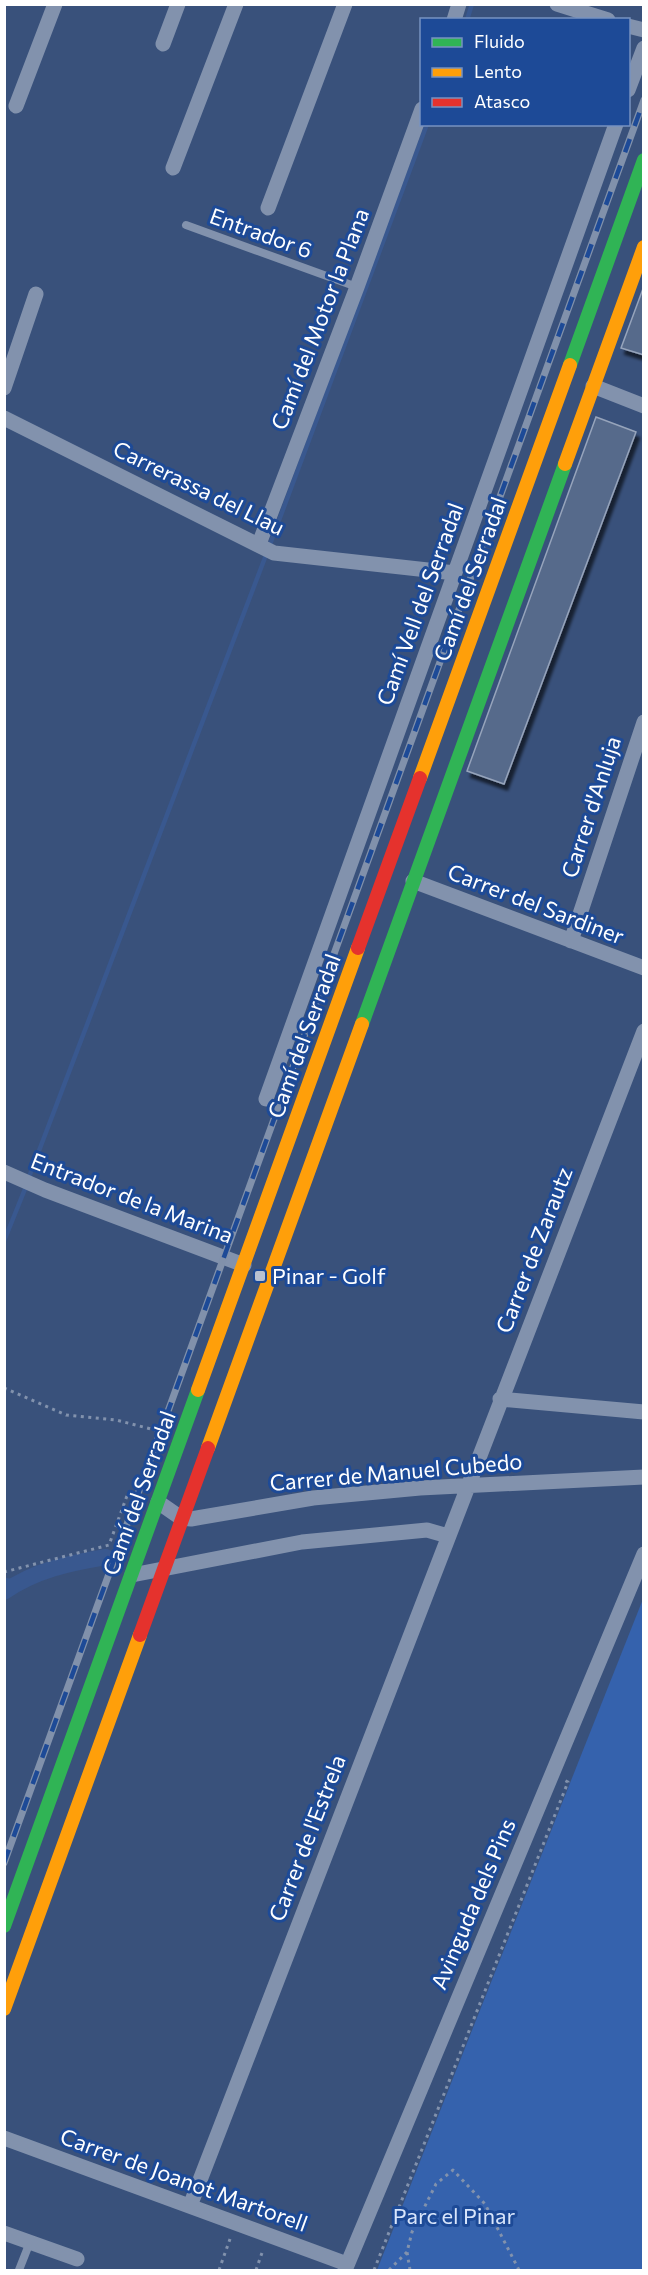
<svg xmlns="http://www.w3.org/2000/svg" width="648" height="2275" font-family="Commissioner,sans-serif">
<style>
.green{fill:#3562ad}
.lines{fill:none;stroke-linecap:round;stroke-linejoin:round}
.stream{stroke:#39588f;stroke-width:4.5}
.canal{stroke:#39588f;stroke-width:16}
.building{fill:#576a8b;stroke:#96a4bb;stroke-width:1.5;filter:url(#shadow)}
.path{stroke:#8292ad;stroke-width:3;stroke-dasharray:3 4.5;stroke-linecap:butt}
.lane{stroke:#8292ad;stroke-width:8}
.street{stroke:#8292ad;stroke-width:15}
.fast{stroke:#30b455;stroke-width:14}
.slow{stroke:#ff9f0a;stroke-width:14}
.jam{stroke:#e5322d;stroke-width:14}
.rail-casing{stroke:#8191ab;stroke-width:7}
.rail{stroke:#1d4a97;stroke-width:4.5;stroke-dasharray:14;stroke-linecap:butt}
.poi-dot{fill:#bac2d1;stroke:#1d4a97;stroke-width:2}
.labels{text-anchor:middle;stroke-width:6;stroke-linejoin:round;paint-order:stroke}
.street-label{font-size:22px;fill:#fff;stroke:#1d4a97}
.poi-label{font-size:22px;fill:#fff;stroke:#1d4a97;text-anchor:start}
.park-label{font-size:22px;fill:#d8e5fb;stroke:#1d4a97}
</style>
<defs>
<filter id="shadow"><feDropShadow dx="3.5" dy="6" stdDeviation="1.5" flood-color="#0009"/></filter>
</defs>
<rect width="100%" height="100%" fill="#39517b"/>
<path class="green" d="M643 1599V2270H377Z"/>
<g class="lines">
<path class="stream" d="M467 20 472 4
M269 547 427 124
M29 1177 266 555
M4 1241 25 1189
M4 1580 18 1582"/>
<path class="canal" d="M4 1592C35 1570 70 1563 106 1557"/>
</g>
<path class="building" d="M644 286V355L621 348Z
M596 417 636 432 504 784 467 771Z"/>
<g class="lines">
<path class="path" d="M4 1388 66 1415 116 1420 163 1432
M4 1572 109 1545 128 1493 142 1497
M219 2270 230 2239
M256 2270 263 2250
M374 2270 568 1782 564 1780
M389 2270 407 2252
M410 2270 407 2252 412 2232 436 2184 453 2170 485 2204 519 2270"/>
<path class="lane" d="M186 225 357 287
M19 2270 30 2242"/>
<path class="street" d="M557 4 608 20
M454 20 459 4
M628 26 644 30
M163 44 178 4
M628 90 644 48
M16 106 55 4
M173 168 236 4
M268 208 345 4
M593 386 644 406
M4 388 36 294
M4 418 274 553 455 573
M259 544 357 287 422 109
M413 881 644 968
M571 941 644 722
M266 1099 616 124
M4 1172 45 1190 244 1265
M500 1399 644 1412
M158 1502 181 1518 191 1519 313 1498 420 1488 644 1477
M132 1575 302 1542 427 1530 448 1536
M4 2138 347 2264
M190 2206 644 1031
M4 2233 77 2259
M345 2270 644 1554"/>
<path class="fast" d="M570 365 644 160
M362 1024 565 464
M4 1926 198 1390"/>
<path class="slow" d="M565 464 644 247
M420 778 570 365
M198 1390 358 948
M208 1448 362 1024
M4 2009 140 1635"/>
<path class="jam" d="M358 948 420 778
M140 1635 208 1448"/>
<g class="rail-casing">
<path id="rail" d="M4 1863 644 100"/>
</g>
<use href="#rail" class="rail"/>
</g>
<rect class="poi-dot" x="254" y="1270" width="12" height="12" rx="3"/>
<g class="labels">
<g class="street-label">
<text transform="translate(261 233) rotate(20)" y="8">Entrador 6</text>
<text transform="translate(320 319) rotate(-69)" y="8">Camí del Motor la Plana</text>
<text transform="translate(199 488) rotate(26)" y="8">Carrerassa del Llau</text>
<text transform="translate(470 579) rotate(-70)" y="8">Camí del Serradal</text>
<text transform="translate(420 604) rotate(-70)" y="8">Camí Vell del Serradal</text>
<text transform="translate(591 807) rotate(-72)" y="8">Carrer d'Anluja</text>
<text transform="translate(536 904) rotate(21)" y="8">Carrer del Sardiner</text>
<text transform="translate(304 1036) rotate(-70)" y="8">Camí del Serradal</text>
<text transform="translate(132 1198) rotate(21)" y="8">Entrador de la Marina</text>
<text transform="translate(534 1250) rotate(-69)" y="8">Carrer de Zarautz</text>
<text transform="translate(396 1472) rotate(-5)" y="8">Carrer de Manuel Cubedo</text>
<text transform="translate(139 1493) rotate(-70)" y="8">Camí del Serradal</text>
<text transform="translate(307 1838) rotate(-69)" y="8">Carrer de l'Estrela</text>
<text transform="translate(473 1904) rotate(-67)" y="8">Avinguda dels Pins</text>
<text transform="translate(184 2180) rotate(20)" y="8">Carrer de Joanot Martorell</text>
</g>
<g class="poi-label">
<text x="272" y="1284">Pinar - Golf</text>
</g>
<g class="park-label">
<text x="454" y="2224">Parc el Pinar</text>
</g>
</g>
<rect width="648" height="2275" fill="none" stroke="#ffffff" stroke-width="12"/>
<rect x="420" y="18" width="210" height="108" fill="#1d4a97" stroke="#7792c1" stroke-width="1.5"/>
<rect x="432" y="38" width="30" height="9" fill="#30b455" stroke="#7792c1" stroke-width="1.5"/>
<text x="474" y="48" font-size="18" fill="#ffffff">Fluido</text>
<rect x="432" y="68" width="30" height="9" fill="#ff9f0a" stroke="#7792c1" stroke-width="1.5"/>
<text x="474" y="78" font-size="18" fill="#ffffff">Lento</text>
<rect x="432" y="98" width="30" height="9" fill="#e5322d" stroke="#7792c1" stroke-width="1.5"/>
<text x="474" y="108" font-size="18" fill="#ffffff">Atasco</text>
</svg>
